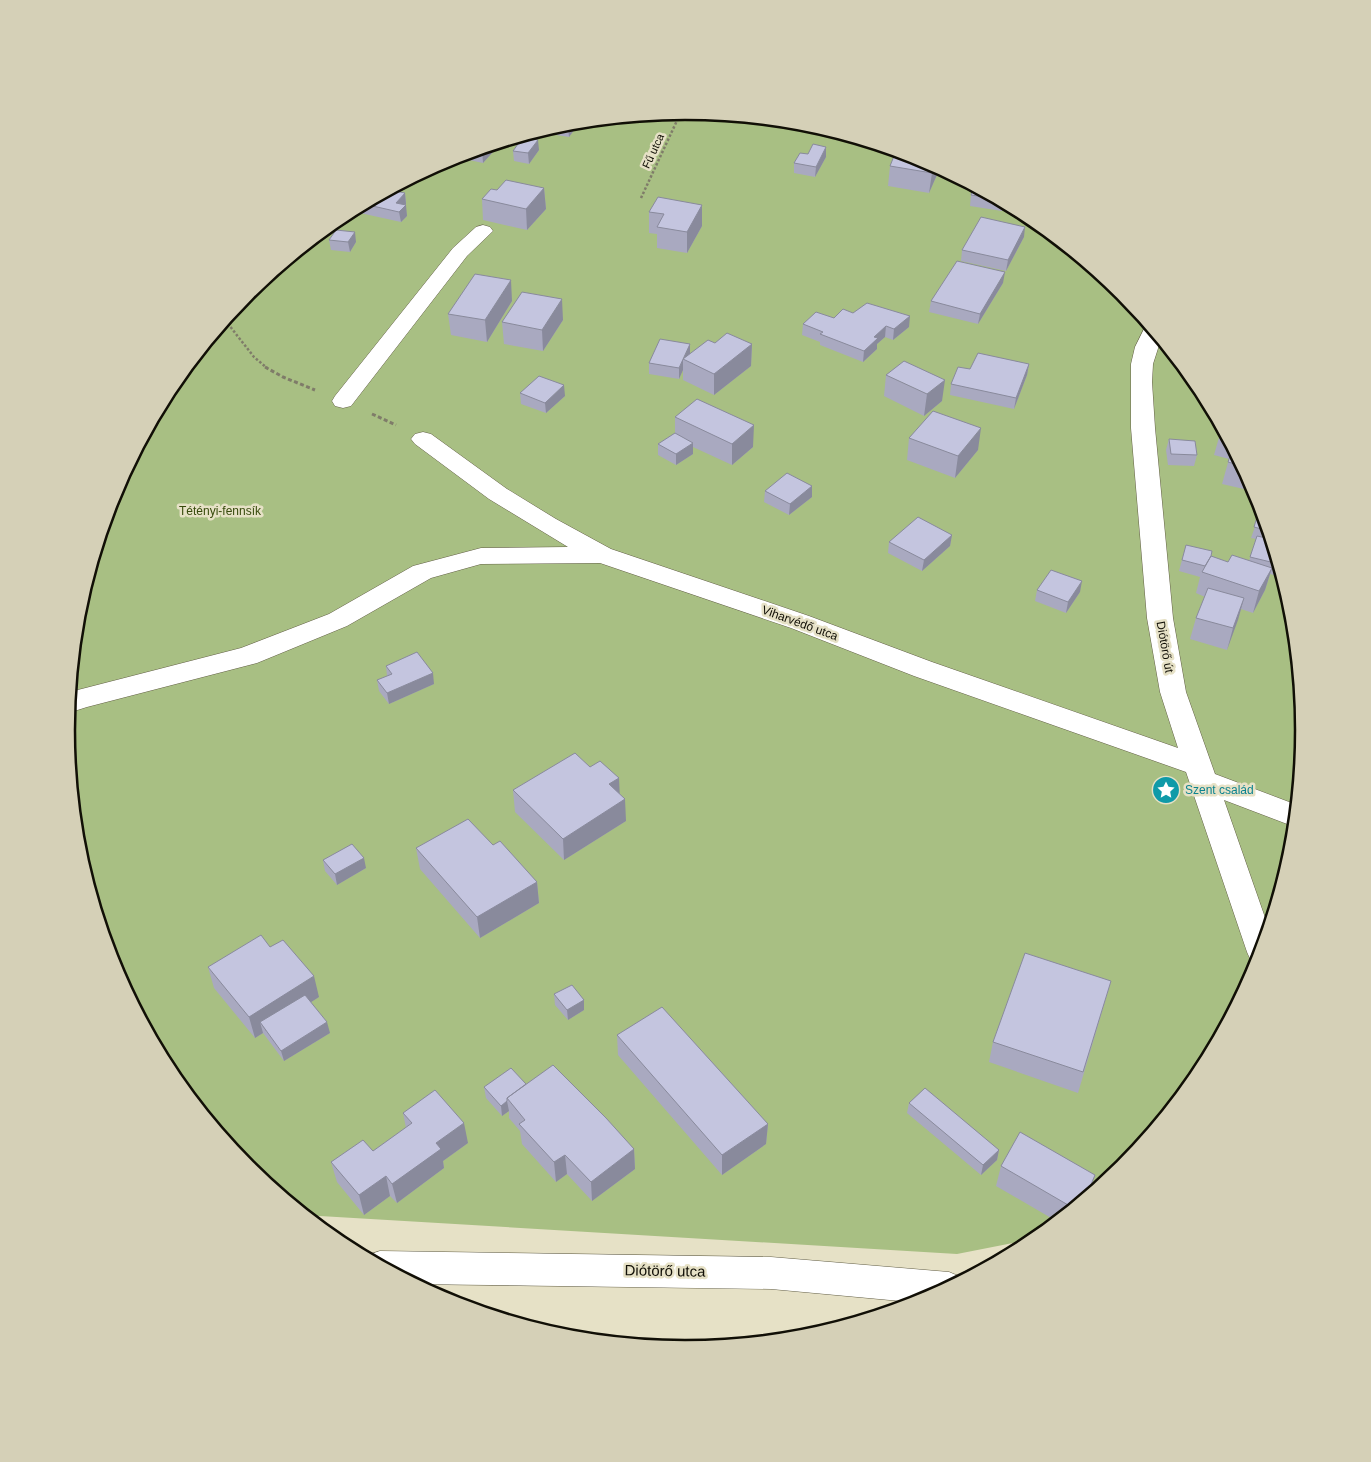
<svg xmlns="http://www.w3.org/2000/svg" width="1371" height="1462" font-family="Helvetica,sans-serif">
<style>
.green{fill:#a8bf83}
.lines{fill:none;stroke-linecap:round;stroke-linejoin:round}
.minor-casing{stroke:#635f47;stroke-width:1}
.path-far1{stroke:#7f7c69;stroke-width:2.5;stroke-dasharray:2.5 2;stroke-linecap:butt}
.path{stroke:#7f7c69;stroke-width:3;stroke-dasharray:4 2.5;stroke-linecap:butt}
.minor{fill:#fff;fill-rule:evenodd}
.wall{fill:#a9a9c0}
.shaded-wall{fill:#898a9c}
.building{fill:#c4c5df;stroke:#898a9c}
.labels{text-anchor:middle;stroke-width:5;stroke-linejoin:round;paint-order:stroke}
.far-street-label{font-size:11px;fill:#110f06;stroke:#e6e1c6}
.park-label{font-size:12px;fill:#374a0c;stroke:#e6e1c6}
.street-label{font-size:12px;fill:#110f06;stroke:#e6e1c6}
.culture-label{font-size:12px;fill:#0d838f;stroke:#e6e1c6;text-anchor:start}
.near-street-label{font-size:15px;fill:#110f06;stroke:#e6e1c6}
.rim{fill:none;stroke:#110f06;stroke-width:2.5}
</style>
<rect width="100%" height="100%" fill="#e6e1c6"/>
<path class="green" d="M686 112 807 124 923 159 1030 216 1124 293 1201 387 1258 494 1293 610 1305 731 1293 852 1257 968 1200 1075 1123 1169 1039 1238 957 1254 303 1215 247 1169 170 1075 113 968 78 852 66 731 78 610 114 494 171 387 248 293 342 216 449 159 565 124Z"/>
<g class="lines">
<g class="minor-casing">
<path id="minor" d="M483 225 490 227 493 231 467 256 351 406 343 408 335 406 332 401 335 396 453 248 476 227Z
M1146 325H1149L1161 339 1153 364 1152 382 1155 428 1173 618 1186 692 1215 774 1297 805 1295 827 1224 800 1269 929 1259 963 1251 961 1247 952 1186 772 914 676 791 628 600 563 481 564 431 578 347 626 257 663 87 707 68 713 70 692 241 648 329 614 413 566 481 548 568 547 489 499 415 444 411 439 415 434 423 432 431 434 507 489 556 519 611 549 809 616 932 662 1178 748 1160 692 1147 618 1131 428V364L1135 347Z
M380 1251 771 1257 949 1272 961 1277 963 1281 922 1303 771 1289 412 1284 366 1259 368 1255Z"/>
</g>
<path class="path-far1" d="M641 198 681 112
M225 320 254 357 267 368"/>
<path class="path" d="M265 367 283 377 315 390
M372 414 396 425"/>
<use href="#minor" class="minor"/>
</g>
<path class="wall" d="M580 122 569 137 537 132 565 124Z
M501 143 483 163 455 157Z
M826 147V157L815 177 794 173V163L808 154Z
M539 150 529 164 514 161 513 151Z
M890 166 940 168 929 193 888 186Z
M974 187 1005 203 1002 211 970 206 971 195Z
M544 188 546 209 527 230 483 220 482 199 497 190Z
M390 190 405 193 406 204 405 205 407 216 401 222 360 213 359 207Z
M702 205V226L687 253 657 248V234L649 233V212Z
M1009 205 1019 210 1009 208Z
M1024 237 1006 271 961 261 962 250Z
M329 240 356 242 350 252 331 250Z
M1003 283 978 324 929 312 931 301Z
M512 301 487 342 451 335 448 314Z
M853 313 909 327 893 340 885 337 877 344V349L863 362 820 345V342L802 335 803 324 834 318Z
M563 320 543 351 504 344 502 322Z
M715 343 752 344 751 366 714 395 683 380V370L679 379 649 374V363L690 354Z
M1029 364 1027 375 1014 409 950 395 951 384 970 369Z
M886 375 942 401 924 416 884 396Z
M520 393 565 396 546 413 521 404Z
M675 417 753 447 732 465 693 447V454L676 465 658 455V444L675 433Z
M1222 427 1257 492 1222 484 1229 459 1214 455Z
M909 438 978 450 955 478 907 460Z
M1169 439 1197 455 1194 466 1168 465 1166 450Z
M812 486V497L789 515 764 502 765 491Z
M1262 507 1282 575 1281 577 1270 574 1265 590 1253 613 1241 609 1227 650 1190 639 1196 618 1205 597 1196 593 1200 577 1179 571 1186 545 1211 556 1228 562 1249 561 1256 539 1251 538Z
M952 535 950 546 922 571 888 553 889 542Z
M1037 590 1080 592 1066 613 1035 601Z
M386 666 434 684 389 704 379 691 377 680 387 676Z
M513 790 620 794 626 821 564 860 515 812Z
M493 845 537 882 539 903 480 938 420 869 416 848Z
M323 860 366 868 337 885 325 871Z
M208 967 319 997 311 1002 330 1033 284 1061 263 1033 255 1038 214 988Z
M1111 981 1078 1093 989 1062 993 1042Z
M554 994 584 1010 568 1020 555 1005Z
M617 1035 768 1124 766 1144 722 1175 618 1055Z
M526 1084 634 1149 635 1169 592 1201 567 1174 556 1182 522 1144 520 1131 509 1118V1111L502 1116 486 1098 484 1087Z
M909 1103 999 1150 997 1160 981 1175 907 1113Z
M403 1113 468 1143 443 1161 444 1168 397 1203 390 1196 364 1215 337 1182 331 1162 373 1151 406 1128Z
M1001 1166 1095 1175 1087 1198 1058 1222 996 1186Z"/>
<path class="shaded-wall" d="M580 122 569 137 568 127 572 123Z
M538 140 539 150 529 164 528 153Z
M501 143 483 163 482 149Z
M826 147V157L815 177 816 167Z
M935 165 940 168 929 193 932 173Z
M544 188 546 209 527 230 526 209Z
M405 193 406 204 399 212 396 203Z
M406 205 407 216 401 222 399 212Z
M702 205V226L687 253V232Z
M1025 227 1024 237 1006 271 1008 260Z
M355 232 356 242 350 252 348 242Z
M1005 272 1003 283 978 324 980 314Z
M511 280 512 301 487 342 485 320Z
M562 299 563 320 543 351 542 330Z
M910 316 909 327 893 340 894 329Z
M886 326 885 337 877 344V349L863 362 864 351 874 337Z
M690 344V355L683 359Z
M752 344 751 366 714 395V374Z
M683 359V370L679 379V368Z
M1029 364 1027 375 1014 409 1016 398Z
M945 380 942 401 924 416 927 394Z
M564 385 565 396 546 413 545 403Z
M754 425 753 447 732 465V444Z
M981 428 978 450 955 478 958 456Z
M693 443V454L676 465V454Z
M812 486V497L789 515 790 504Z
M952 535 950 546 922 571 924 560Z
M1272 568 1265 590 1253 613 1259 591Z
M1082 581 1080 592 1066 613 1068 602Z
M1244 598 1238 620 1227 650 1233 628Z
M433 673 434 684 389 704 387 693Z
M619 778 620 800 609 784Z
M625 799 626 821 564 860 563 839Z
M364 858 366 868 337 885 335 874Z
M537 882 539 903 480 938 477 917Z
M314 976 319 997 266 1031 260 1022 263 1033 255 1038 249 1017Z
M584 1000V1010L568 1020 567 1010Z
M327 1022 330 1033 284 1061 281 1051Z
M507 1101 509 1111 502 1116 501 1106Z
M464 1123 468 1143 443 1161 444 1168 397 1203 392 1184 436 1143Z
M768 1124 766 1144 722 1175V1155Z
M634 1149 635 1169 592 1201 591 1182Z
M999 1150 997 1160 981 1175 983 1165Z
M565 1155 567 1174 556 1182 554 1162Z
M1095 1175 1087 1198 1084 1201Z
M386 1176 390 1196 364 1215 359 1195Z"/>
<path class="building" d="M572 123 568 127 559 126 565 124Z
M523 137 538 140 528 153 513 151Z
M813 144 826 147 816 167 794 163 800 153 808 154Z
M896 151 923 159 935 165 932 173 890 166Z
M506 180 544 188 526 209 482 199 491 189 497 190Z
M974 187 998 199 971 195Z
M390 190 405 193 396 203 406 205 399 212 364 204Z
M658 197 702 205 687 232 657 227 664 214 649 212Z
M981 217 1025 227 1008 260 962 250Z
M336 230 355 232 348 242 329 240Z
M957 261 1005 272 980 314 931 301Z
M475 274 511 280 485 320 448 314Z
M522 292 562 299 542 330 502 322Z
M867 303 910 316 894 329 886 326 874 337 878 338 864 351 820 334 823 332 803 324 816 312 834 318 843 309 853 313Z
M727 333 752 344 714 374 683 359 708 340 715 343Z
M660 339 690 344 679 368 649 363Z
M978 353 1029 364 1016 398 951 384 958 367 970 369Z
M904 361 945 380 927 394 886 375Z
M539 376 564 385 545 403 520 393Z
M697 399 754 425 732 444 675 417Z
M933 411 981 428 958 456 909 438Z
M1222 427 1226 435 1219 434Z
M675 433 693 443 676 454 658 444Z
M1169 439 1195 441 1197 455 1171 454Z
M1233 448 1242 466 1228 462Z
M787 473 812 486 790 504 765 491Z
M1260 507H1262L1269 531 1254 527Z
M918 517 952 535 924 560 889 542Z
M1257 536 1271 539 1279 564 1250 557Z
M1186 545 1212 551 1211 556 1205 566 1182 560Z
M1232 555 1272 568 1259 591 1202 572 1211 556 1228 562Z
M1051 570 1082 581 1068 602 1037 590Z
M1208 588 1244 598 1233 628 1196 618Z
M417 652 433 673 387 693 377 680 392 674 386 666Z
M575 753 590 767 600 761 619 778 609 784 625 799 563 839 513 790Z
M468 819 493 845 500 841 537 882 477 917 416 848Z
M352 844 364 858 335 874 323 860Z
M261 935 270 947 283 940 314 976 249 1017 208 967Z
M1025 953 1111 981 1083 1072 993 1042Z
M572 985 584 1000 567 1010 554 994Z
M305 995 327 1022 281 1051 260 1022Z
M662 1007 768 1124 722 1155 617 1035Z
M553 1065 606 1118 634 1149 591 1182 565 1155 554 1162 519 1124 525 1120 507 1098Z
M511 1068 526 1084 507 1098V1101L501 1106 484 1087Z
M925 1088 999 1150 983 1165 909 1103Z
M435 1090 464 1123 436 1143 441 1149 392 1184 386 1176 359 1195 331 1162 363 1140 373 1151 412 1123 403 1113Z
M1020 1132 1095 1175 1084 1201 1075 1209 1001 1166Z"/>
<defs>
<g id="sight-disc" transform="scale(1.4375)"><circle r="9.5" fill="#0f9aa8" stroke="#e6e1c6"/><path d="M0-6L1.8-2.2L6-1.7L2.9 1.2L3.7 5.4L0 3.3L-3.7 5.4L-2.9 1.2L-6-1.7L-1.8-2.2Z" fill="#fff"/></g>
</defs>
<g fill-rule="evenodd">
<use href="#sight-disc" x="1166" y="790"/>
</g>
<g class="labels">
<g class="far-street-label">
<text transform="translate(653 151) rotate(-65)" y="4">Fű utca</text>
</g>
<g class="park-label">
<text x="220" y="515">Tétényi-fennsík</text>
</g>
<g class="street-label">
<text transform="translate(800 623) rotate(20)" y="4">Viharvédő utca</text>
<text transform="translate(1165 647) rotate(80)" y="4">Diótörő út</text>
</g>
<g class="culture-label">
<text x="1185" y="794">Szent család</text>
</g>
<g class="near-street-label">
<text transform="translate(665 1271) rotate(1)" y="5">Diótörő utca</text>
</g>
</g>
<path d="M0 0H1371V1462H0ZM75 730a610 610 0 1 1 1220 0a610 610 0 1 1-1220 0Z" fill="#d5d0b7" fill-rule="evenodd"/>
<path class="rim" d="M75 730a610 610 0 1 1 1220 0a610 610 0 1 1-1220 0Z"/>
</svg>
